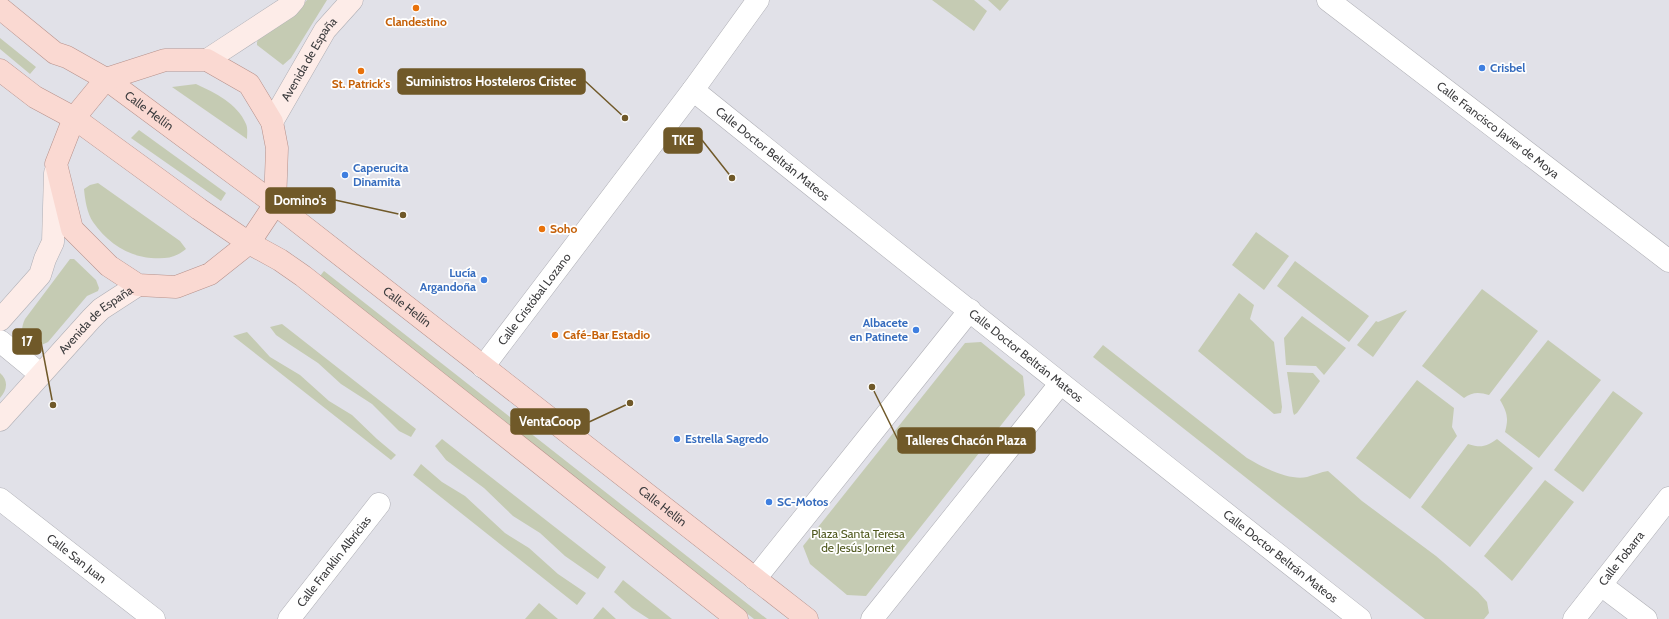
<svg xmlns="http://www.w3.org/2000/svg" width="1669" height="619" font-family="Cabin,sans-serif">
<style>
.green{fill:#c5cbb3}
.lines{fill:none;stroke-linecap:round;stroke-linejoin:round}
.street-casing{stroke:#afafb5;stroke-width:23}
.secondary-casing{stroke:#afafb5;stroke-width:23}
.primary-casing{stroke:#b6918b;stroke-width:23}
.street{stroke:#fff;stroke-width:22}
.secondary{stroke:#fdece8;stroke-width:22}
.primary{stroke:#fad9d2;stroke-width:22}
.food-dot{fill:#e8710a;stroke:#fff;stroke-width:1.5}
.shop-dot{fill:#3f7fe0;stroke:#fff;stroke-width:1.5}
.labels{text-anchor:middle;stroke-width:3.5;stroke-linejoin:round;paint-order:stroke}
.food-label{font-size:12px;font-weight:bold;fill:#c56008;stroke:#fff}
.street-label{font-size:12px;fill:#3c3c3e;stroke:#fff}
.shop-label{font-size:12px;font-weight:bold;fill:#366cbe;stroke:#fff;text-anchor:start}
.park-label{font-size:12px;fill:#4f581e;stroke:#fff}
.leader{fill:none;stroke:#705929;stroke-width:1.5}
.callout-dot{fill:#705929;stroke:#fff;stroke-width:1.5}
.callout{fill:#705929;stroke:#705929;stroke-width:1.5}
.callout-label{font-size:13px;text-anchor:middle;font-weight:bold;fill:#fff}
</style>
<rect width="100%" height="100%" fill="#e1e1e8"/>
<path class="green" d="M307 0H327L291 58 283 65 257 45V42L259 38 302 6Z
M932 0H974L987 11 974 31Z
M988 0H1009L1000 11Z
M0 38 36 67 30 74 0 49Z
M196 84C215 93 237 103 246 124 248 128 247 135 247 139L172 87Z
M139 130 226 193 221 201 131 138Z
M98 183 180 241 186 249C175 258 166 259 151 258 127 256 107 242 93 222 87 213 85 200 84 189L90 185Z
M1256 232 1289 256 1264 290 1232 265Z
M70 259H74L96 280 99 288 98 291 87 296 48 342C29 353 16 337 25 319Z
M1295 261 1369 316 1349 342 1277 286Z
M324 271 767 619H754L320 276Z
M1482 289 1538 331 1489 395C1479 392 1472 392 1464 398L1422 366Z
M1239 293 1254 305 1250 319 1274 342 1282 407 1281 413 1274 414 1198 351Z
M1407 310 1373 357 1357 345 1376 321 1378 322Z
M1302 316 1346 348 1324 375 1316 366 1286 365 1284 338Z
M282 324 416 429 411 437 399 431 372 404 341 384 318 363 289 344 276 335 270 327Z
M247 332 270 357 300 375 329 401 352 415 377 439 396 455 391 460 233 336Z
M1548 340 1601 380 1539 458 1505 432C1509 418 1507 412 1500 400Z
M981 342 1023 376 1025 395 866 596 847 595 810 564 803 546 965 343Z
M1103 345 1247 458C1262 467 1289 481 1307 477 1314 475 1321 472 1328 471L1362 501 1436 556 1478 592 1487 602 1489 613 1484 619H1425L1093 357Z
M1287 372 1313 373 1320 381 1297 413 1294 415 1293 412Z
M0 373C9 381 7 390 0 398Z
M1417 380 1454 408 1452 427 1457 436 1410 499 1356 458Z
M1613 391 1643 413 1583 492 1554 470Z
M442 439 606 567 598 579 565 556 540 533 513 516 484 488 446 460 435 446Z
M1497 439 1533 468 1470 547 1421 507 1468 444C1481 448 1486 447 1497 439Z
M421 464 442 482 465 496 505 533 529 548 558 574 586 593 577 605 413 475Z
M1545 480 1574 502 1512 581 1484 556Z
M623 580 672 619H649L632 608 614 592Z
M539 603 558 619H525Z
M603 607 616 619H593Z"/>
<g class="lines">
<g class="street-casing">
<g id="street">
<path id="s1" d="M1328 0 1669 261"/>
<path id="s2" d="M693 90C914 268 1137 444 1360 619"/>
<path d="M0 341 40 374"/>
<path id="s3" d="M483 367 693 90 758 0"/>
<path id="s4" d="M0 499 154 619"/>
<path d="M755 579 970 310"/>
<path d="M1601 585 1646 619"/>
<path id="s5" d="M289 619 379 504"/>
<path d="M872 619 1060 384"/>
<path id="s6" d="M1574 619 1669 498"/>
</g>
</g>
<g class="secondary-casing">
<g id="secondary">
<path d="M207 60 288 7 294 0"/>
<path id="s7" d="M272 122 325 30 352 0"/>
<path d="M0 320 40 275 45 259 53 242 55 173"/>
<path id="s8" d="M0 420 91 319 101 309 138 285"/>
</g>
</g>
<g class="primary-casing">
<g id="primary">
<path id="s9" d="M0 8 55 53 67 57 106 79 275 204 807 619"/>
<path d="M165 60H207L249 84 272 122 277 148 275 204 249 243 210 274 176 287 138 285 109 266 72 229 56 164 74 118 106 79Z"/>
<path d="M0 70 35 97 74 118 199 209 249 243 280 260 303 276 737 619"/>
</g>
</g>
<use href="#street" class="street"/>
<use href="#secondary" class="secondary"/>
<use href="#primary" class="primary"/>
</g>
<g class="food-dot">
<circle cx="416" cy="8" r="4"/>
<circle cx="361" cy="71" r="4"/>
<circle cx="542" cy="229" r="4"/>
<circle cx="555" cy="335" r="4"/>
</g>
<g class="shop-dot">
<circle cx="1482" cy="68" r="4"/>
<circle cx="345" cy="175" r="4"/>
<circle cx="484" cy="280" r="4"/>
<circle cx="916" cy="330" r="4"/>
<circle cx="677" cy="439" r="4"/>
<circle cx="769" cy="502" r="4"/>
</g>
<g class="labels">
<g class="food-label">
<text x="416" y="26">Clandestino</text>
<text x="361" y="88">St. Patrick's</text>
<text x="550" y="233" text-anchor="start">Soho</text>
<text x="563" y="339" text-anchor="start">Café-Bar Estadio</text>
</g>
<g class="street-label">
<text dy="4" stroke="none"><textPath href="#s7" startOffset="73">Avenida de España</textPath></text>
<text dy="4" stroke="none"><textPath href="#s9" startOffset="182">Calle Hellín</textPath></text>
<text dy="4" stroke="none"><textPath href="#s1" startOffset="214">Calle Francisco Javier de Moya</textPath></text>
<text dy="4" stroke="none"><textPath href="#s2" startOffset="102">Calle Doctor Beltrán Mateos</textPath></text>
<text dy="4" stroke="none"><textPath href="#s3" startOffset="85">Calle Cristóbal Lozano</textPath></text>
<text dy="4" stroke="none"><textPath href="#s9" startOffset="506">Calle Hellín</textPath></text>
<text dy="4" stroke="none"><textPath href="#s8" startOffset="139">Avenida de España</textPath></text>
<text dy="4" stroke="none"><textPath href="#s2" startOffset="426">Calle Doctor Beltrán Mateos</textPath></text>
<text dy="4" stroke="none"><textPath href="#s9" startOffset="830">Calle Hellín</textPath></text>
<text dy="4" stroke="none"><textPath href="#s2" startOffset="750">Calle Doctor Beltrán Mateos</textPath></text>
<text dy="4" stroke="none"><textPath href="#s4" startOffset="97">Calle San Juan</textPath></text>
<text dy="4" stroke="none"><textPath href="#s6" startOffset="77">Calle Tobarra</textPath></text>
<text dy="4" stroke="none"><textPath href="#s5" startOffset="73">Calle Franklin Albricias</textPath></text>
</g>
<g class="shop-label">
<text x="1490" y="72">Crisbel</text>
<text x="353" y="172">Caperucita<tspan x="353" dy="14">Dinamita</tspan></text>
<text x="476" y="277" text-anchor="end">Lucía<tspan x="476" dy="14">Argandoña</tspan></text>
<text x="908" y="327" text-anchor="end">Albacete<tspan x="908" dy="14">en Patinete</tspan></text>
<text x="685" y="443">Estrella Sagredo</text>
<text x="777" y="506">SC-Motos</text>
</g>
<g class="park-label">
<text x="858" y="538">Plaza Santa Teresa<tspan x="858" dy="14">de Jesús Jornet</tspan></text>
</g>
</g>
<path class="leader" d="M625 118L585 81M732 178L702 140M403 215L335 200M53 405L41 342M630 403L589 422M872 387L898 440"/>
<g class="callout-dot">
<circle cx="625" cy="118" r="4"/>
<circle cx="732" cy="178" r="4"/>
<circle cx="403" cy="215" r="4"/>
<circle cx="53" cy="405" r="4"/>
<circle cx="630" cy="403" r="4"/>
<circle cx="872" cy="387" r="4"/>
</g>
<g class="callout">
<rect x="398" y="69" width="187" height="25" rx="4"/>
<rect x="664" y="128" width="38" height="25" rx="4"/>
<rect x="266" y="188" width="69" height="25" rx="4"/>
<rect x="13" y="329" width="28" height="25" rx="4"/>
<rect x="511" y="409" width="78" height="25" rx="4"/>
<rect x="898" y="428" width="137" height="25" rx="4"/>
</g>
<g class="callout-label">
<text x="491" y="86">Suministros Hosteleros Cristec</text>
<text x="683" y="145">TKE</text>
<text x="300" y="205">Domino's</text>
<text x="27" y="346">17</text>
<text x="550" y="426">VentaCoop</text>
<text x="966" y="445">Talleres Chacón Plaza</text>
</g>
</svg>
